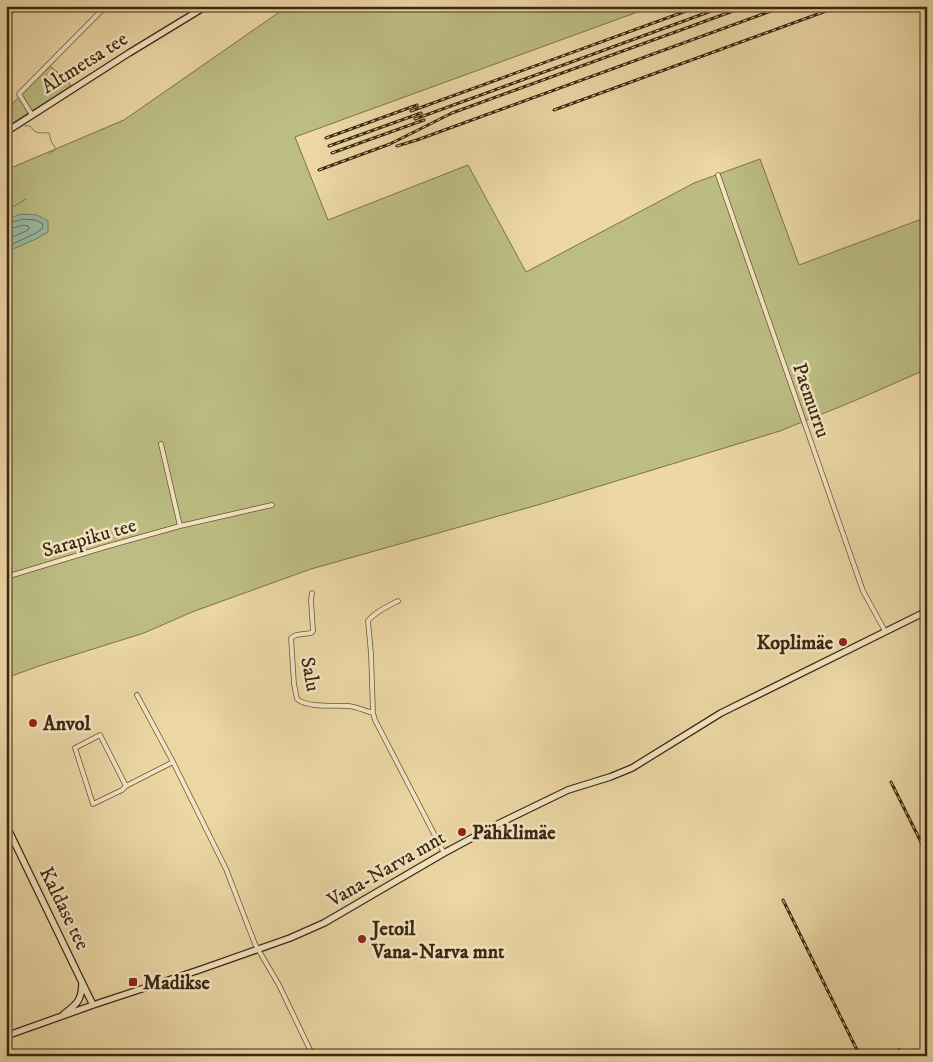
<svg xmlns="http://www.w3.org/2000/svg" width="933" height="1062" font-family="'IM FELL DW Pica',serif">
<style>
.green{fill:#bcbd83;stroke:#7c724a}
.water{fill:#99baa3;stroke:#747f68}
.lines{fill:none;stroke-linecap:round;stroke-linejoin:round}
.shore{stroke:#6a705a;stroke-width:1}
.stream{stroke:#747f68;stroke-width:1}
.street-casing{stroke:#685335;stroke-width:5.5}
.secondary-casing{stroke:#3c2710;stroke-width:8}
.street{stroke:#f3e5c4;stroke-width:4}
.secondary{stroke:#f3e5c4;stroke-width:5.5}
.rail-casing{stroke:#3c2710;stroke-width:3}
.rail{stroke:#f3e5c4;stroke-width:1;stroke-dasharray:4;stroke-linecap:butt}
.poi-dot{fill:#8f2418;stroke:#f3e5c4;stroke-width:2}
.labels{text-anchor:middle;stroke-width:5;stroke-linejoin:round;paint-order:stroke}
.street-label{font-size:20px;fill:#3c2710;stroke:#f3e5c4}
.poi-label{font-size:20px;font-weight:bold;fill:#3c2710;stroke:#f3e5c4;text-anchor:start}
</style>
<rect width="100%" height="100%" fill="#ecd7a5"/>
<filter id="stains"><feTurbulence type="fractalNoise" baseFrequency=".004" numOctaves="4"/><feColorMatrix values="0 0 0 0 .2 0 0 0 0 .09 0 0 0 0 .02 0 0 0 .5 -.17"/></filter>
<radialGradient id="worn" r=".72"><stop offset=".6" stop-color="#630" stop-opacity="0"/><stop offset="1" stop-color="#630" stop-opacity=".3"/></radialGradient>
<path class="green" d="M288 6H654L295 137 328 220 468 165 526 272 694 183 760 159 799 265 927 217V369L854 401 780 431 541 504 311 569 192 612 144 633 39 666 6 678V170L124 120Z
M50 66 68 81 71 86 11 124 6 118V110Z"/>
<path class="water" d="M22 214 37 215 48 221V232L36 239 6 252V219Z"/>
<g class="lines">
<path class="shore" d="M6 224 23 219 36 220 43 224 42 229 34 234 6 247
M6 230 23 225 28 226 29 228 28 230 6 240"/>
<path class="stream" d="M25 126H30C36 135 39 132 49 133L51 141 56 149 49 154
M6 211 26 199
M9 211 11 217"/>
<g class="street-casing">
<path id="street" d="M6 17 16 6
M32 115 19 94 106 6
M718 175 863 591 885 631
M161 444 180 526
M6 577 105 547 180 526 272 505
M312 593 311 600 313 631 311 633 296 635 291 638 294 684 297 699C307 708 336 705 349 706 357 707 365 711 373 713
M398 601C388 606 375 612 368 621L371 654 373 713 375 720 444 853
M137 695 173 762 226 869 255 944 279 985 313 1056
M126 786 122 790 93 804 75 748 100 735 126 786 173 762"/>
</g>
<g class="secondary-casing">
<path id="secondary" d="M6 132 129 53 203 8 201 6
M6 825 93 1005
M64 1014C77 1004 82 1000 82 983
M6 1036 93 1005 199 970 290 938 324 923 444 853 498 824 568 790 610 777 632 768 721 713 927 611"/>
</g>
<use href="#street" class="street"/>
<use href="#secondary" class="secondary"/>
<g class="rail-casing">
<path id="rail" d="M554 110 840 6
M411 111 700 6
M415 119 725 6
M326 138 417 105
M329 146 421 113
M397 146 417 140 785 6
M332 153 424 120
M319 170 390 144 452 113 747 6
M891 782 927 854
M783 900 860 1056
M898 1056 899 1050"/>
</g>
<use href="#rail" class="rail"/>
</g>
<g class="poi-dot">
<circle cx="843" cy="642" r="5"/>
<circle cx="33" cy="723" r="5"/>
<circle cx="462" cy="832" r="5"/>
<circle cx="362" cy="939" r="5"/>
<rect x="128" y="977" width="10" height="10" rx="2.5"/>
</g>
<g class="labels">
<g class="street-label">
<text transform="translate(84 62) rotate(-32)" y="7">Altmetsa tee</text>
<text transform="translate(812 400) rotate(71)" y="7">Paemurru</text>
<text transform="translate(89 537) rotate(-16)" y="7">Sarapiku tee</text>
<text transform="translate(311 674) rotate(80)" y="7">Salu</text>
<text transform="translate(386 868) rotate(-30)" y="7">Vana-Narva mnt</text>
<text transform="translate(65 908) rotate(64)" y="7">Kaldase tee</text>
</g>
<g class="poi-label">
<text x="833" y="649" text-anchor="end">Koplimäe</text>
<text x="43" y="730">Anvol</text>
<text x="472" y="839">Pähklimäe</text>
<text x="372" y="935">Jetoil<tspan x="372" dy="23">Vana-Narva mnt</tspan></text>
<text x="143" y="989">Madikse</text>
</g>
</g>
<rect width="933" height="1062" fill="none" stroke="#ecd7a5" stroke-width="25"/>
<rect x="8" y="8" width="918" height="1047" fill="none" stroke="#3c2710" stroke-width="2.5"/>
<rect x="12" y="12" width="908" height="1037" fill="none" stroke="#3c2710"/>
<rect width="100%" height="100%" filter="url(#stains)"/>
<rect width="100%" height="100%" fill="url(#worn)"/>
</svg>
